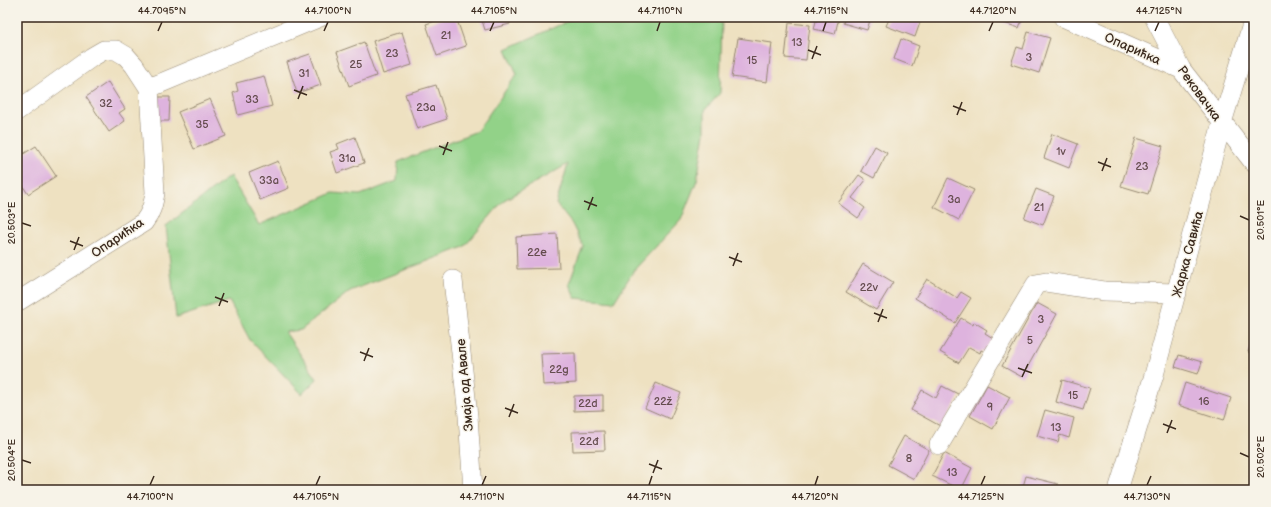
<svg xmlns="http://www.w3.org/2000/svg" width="1271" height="507" font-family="'Balsamiq Sans',sans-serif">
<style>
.green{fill:#92d288;stroke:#667e53}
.building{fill:#deb3de}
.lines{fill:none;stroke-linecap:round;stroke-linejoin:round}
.minor-casing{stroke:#948670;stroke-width:20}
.minor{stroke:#fff;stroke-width:19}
.ticks{fill:none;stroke:#3b2a1e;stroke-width:1.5}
.labels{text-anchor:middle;stroke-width:3;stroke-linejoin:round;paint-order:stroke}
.number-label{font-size:11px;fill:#644c4e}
.street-label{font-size:13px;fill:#3b2a1e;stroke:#f7f3e8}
.neatline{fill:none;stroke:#3b2a1e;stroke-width:1.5}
.ticks-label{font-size:10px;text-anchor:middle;fill:#3b2a1e}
</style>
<rect width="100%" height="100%" fill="#f7f3e8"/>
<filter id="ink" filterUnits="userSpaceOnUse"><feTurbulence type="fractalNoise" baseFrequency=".025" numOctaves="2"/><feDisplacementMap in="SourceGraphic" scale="8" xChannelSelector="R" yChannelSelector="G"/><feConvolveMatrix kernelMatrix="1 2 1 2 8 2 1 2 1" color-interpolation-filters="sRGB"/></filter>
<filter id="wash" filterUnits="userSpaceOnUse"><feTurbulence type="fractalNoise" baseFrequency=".012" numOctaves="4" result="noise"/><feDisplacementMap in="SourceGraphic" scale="16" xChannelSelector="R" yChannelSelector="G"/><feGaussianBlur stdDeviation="0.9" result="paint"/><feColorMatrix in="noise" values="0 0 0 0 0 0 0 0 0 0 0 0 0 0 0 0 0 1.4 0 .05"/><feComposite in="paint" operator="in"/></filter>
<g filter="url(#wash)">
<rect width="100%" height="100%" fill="#eee1c1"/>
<path class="green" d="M577 17H722L720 93 705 110V133L697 180 681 220 634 270 614 302 575 298 569 284 583 246 572 224 556 204 568 164 504 200 464 247 350 291 301 330 285 332 317 379 302 394 250 340 229 301 176 318 166 226 230 176 259 225 333 193 360 195 397 181 398 162 477 131 517 74 506 49Z"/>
<g id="blocks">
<path class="building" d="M447 17H456L466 46 437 56 426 24Z
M481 17H508L510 24 485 30Z
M817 17H839L835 34 814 29Z
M845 17H871L867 30 843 23Z
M890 17H922L915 37 886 26Z
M956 17H968L967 21Z
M996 17H1023L1019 28 996 20Z
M789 23 810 25 806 60 785 58Z
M402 32 412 65 383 74 373 41Z
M1028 32 1050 38 1039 73 1011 64 1017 47 1023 49Z
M738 38 772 43 767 82 732 77Z
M901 39 919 46 912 66 894 59Z
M364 42 376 76 349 86 337 52Z
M310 54 321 85 297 93 287 62Z
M264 76 272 106 238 115 233 93 238 91 236 83Z
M108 82 125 109 119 113 125 121 109 132 86 97Z
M436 85 447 119 417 129 405 94Z
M154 97H170L169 121H154Z
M210 99 226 136 194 149 178 112Z
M1052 134 1078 144 1069 168 1044 158Z
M355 137 364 163 337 173 330 152 339 149 337 144Z
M1136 138 1163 146 1148 194 1121 186Z
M36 146 56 176 28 194 17 177V158Z
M875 146 887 153 874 178 861 171Z
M278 161 289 188 260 200 249 173Z
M859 175 866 180 852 198 865 208 858 218 838 203Z
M948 178 974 190 959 220 934 207Z
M1036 189 1054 196 1043 225 1024 218Z
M557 234 559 268 517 269 516 237Z
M863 264 893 282 876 310 846 292Z
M927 279 957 298 961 292 971 298 955 323 915 298Z
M1037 303 1057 314 1022 377 1002 366Z
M961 318 973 325 974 322 987 330 985 333 993 338 985 352 981 350 980 353 969 347 959 363 940 352Z
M1254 335V354L1248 352Z
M575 353 576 383 543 385 541 354Z
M1179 355 1202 362 1198 374 1175 367Z
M1062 380 1090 388 1083 410 1056 402Z
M656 383 681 393 670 419 645 408Z
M1185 383 1231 398 1224 420 1178 405Z
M987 385 1010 397 993 429 970 416Z
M942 386 960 395 942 427 911 410 922 390 936 398Z
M603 395V410L574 411V396Z
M1045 410 1074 418 1069 438 1060 435 1058 442 1037 436Z
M604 431 605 450 573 451 572 432Z
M904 436 929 450 914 479 888 465Z
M944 453 972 468 961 490 932 476Z
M1026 476 1058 484 1057 490H1022Z"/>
</g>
</g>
<g filter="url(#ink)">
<use href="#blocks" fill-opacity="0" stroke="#948670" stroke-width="1"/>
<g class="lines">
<g class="minor-casing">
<path id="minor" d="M1063 17 1181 69
M1154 17 1181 69 1254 163
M149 88 320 17
M17 111 92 57 104 50H116L126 56 134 65 149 88 155 193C153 205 151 213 144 222L17 302
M453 280 468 416 473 490
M939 445 1036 284 1046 282 1104 291 1177 293
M1118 490 1154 375 1222 123 1254 18"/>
</g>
<use href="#minor" class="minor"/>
</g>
</g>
<path class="ticks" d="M158 31 162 22M324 31 328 22M490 31 494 22M657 31 660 22M823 31 826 22M989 31 993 22M1155 31 1159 22M808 50 821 55M812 59 817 46M294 90 307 95M298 99 303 86M953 106 966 111M957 115 962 102M439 146 452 151M443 155 448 142M1098 162 1111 167M1102 171 1107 158M584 201 597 206M588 210 593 197M1240 216 1249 220M22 223 31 226M70 241 83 246M74 250 79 237M729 257 742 262M733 266 738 253M215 297 228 302M219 306 224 293M874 313 887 318M878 322 883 309M360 352 373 357M364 361 369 348M1018 368 1032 373M1022 377 1028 364M505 408 518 413M509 417 514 404M1163 424 1176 429M1167 433 1172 420M1240 453 1249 457M22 460 31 463M649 464 662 469M653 473 658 460M150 485 154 476M316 485 320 476M482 485 486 476M649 485 652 476M815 485 818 476M981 485 985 476M1147 485 1151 476"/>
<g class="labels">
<g class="number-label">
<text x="446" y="39">21</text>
<text x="797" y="46">13</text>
<text x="392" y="57">23</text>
<text x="1029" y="61">3</text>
<text x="752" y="64">15</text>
<text x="356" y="68">25</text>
<text x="304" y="77">31</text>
<text x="252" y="103">33</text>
<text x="106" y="107">32</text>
<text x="426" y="111">23a</text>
<text x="202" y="128">35</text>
<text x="1061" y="155">1v</text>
<text x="347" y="162">31a</text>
<text x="1142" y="170">23</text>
<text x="269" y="184">33a</text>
<text x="954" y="203">3a</text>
<text x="1039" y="211">21</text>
<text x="537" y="256">22e</text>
<text x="869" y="291">22v</text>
<text x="1041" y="323">3</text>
<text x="1030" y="344">5</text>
<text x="559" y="373">22g</text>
<text x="1073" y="399">15</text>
<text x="663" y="405">22ž</text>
<text x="1204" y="405">16</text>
<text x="588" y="407">22d</text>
<text x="990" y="411">9</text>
<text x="1056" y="431">13</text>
<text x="589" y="445">22đ</text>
<text x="909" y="462">8</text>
<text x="952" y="476">13</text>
</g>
<g class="street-label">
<text transform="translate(1133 48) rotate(24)" y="5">Опарићка</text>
<text transform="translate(1200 93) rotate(54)" y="5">Рековачка</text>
<text transform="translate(117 237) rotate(-34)" y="5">Опарићка</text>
<text transform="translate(1187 254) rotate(-75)" y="5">Жарка Савића</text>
<text transform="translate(464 385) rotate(-95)" y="5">Змаја од Авале</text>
</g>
</g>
<rect width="1271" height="507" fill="none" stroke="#f7f3e8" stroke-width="44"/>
<rect x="22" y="22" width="1227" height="463" class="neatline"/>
<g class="ticks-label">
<text x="162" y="14">44.7095°N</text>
<text x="328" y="14">44.7100°N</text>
<text x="494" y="14">44.7105°N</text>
<text x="660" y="14">44.7110°N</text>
<text x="826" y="14">44.7115°N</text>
<text x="993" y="14">44.7120°N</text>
<text x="1159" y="14">44.7125°N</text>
<text transform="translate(1260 220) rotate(-90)" y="4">20.501°E</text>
<text transform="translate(11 223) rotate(-90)" y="4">20.503°E</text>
<text transform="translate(1260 457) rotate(-90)" y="4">20.502°E</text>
<text transform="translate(11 460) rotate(-90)" y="4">20.504°E</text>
<text x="150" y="500">44.7100°N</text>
<text x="316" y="500">44.7105°N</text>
<text x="482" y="500">44.7110°N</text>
<text x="649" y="500">44.7115°N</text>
<text x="815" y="500">44.7120°N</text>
<text x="981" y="500">44.7125°N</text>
<text x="1147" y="500">44.7130°N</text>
</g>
</svg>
